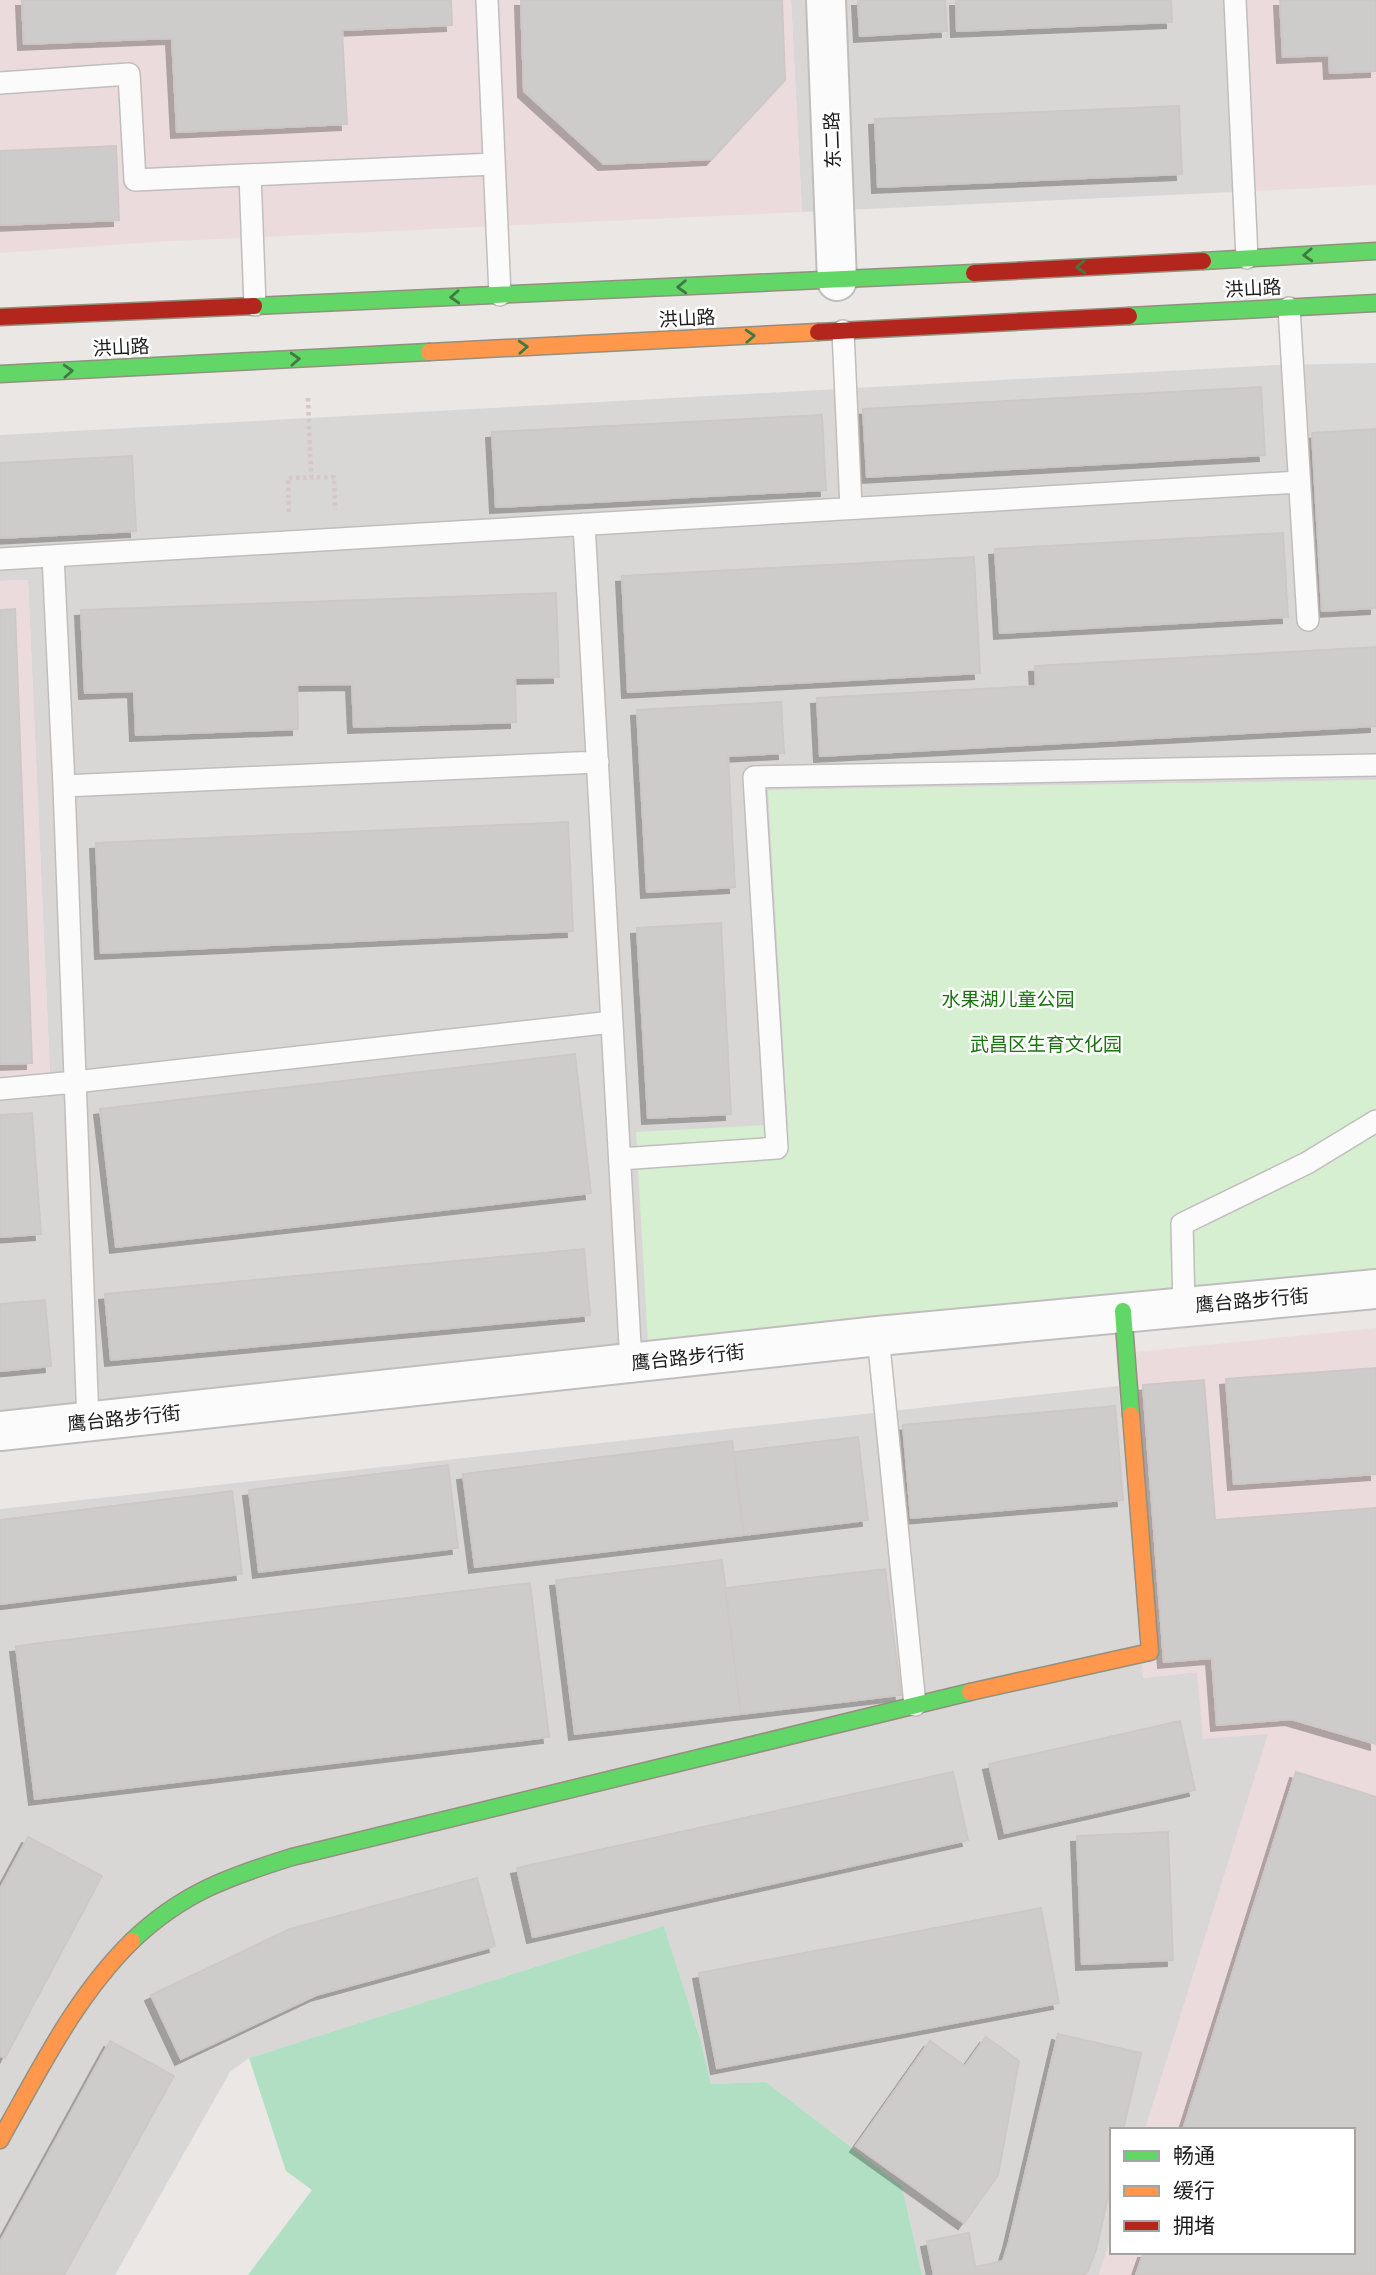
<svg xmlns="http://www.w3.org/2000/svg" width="1376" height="2275" font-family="Karla,'Noto Sans SC',sans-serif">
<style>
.residential{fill:#d9d7d6}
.commercial{fill:#ecdbdc}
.park{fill:#d6efd0}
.pitch{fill:#b1dfc3}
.building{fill:#ceccca;stroke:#cdc8c6;stroke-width:2;filter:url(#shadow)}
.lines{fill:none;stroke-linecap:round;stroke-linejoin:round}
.lane-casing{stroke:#c0bebd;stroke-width:24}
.street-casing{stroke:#c0bebd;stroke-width:42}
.fast-casing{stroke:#93907e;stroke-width:19}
.slow-casing{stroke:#93907e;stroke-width:19}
.jam-casing{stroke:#93907e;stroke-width:19}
.path{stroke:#d5c6c7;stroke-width:4.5;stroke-dasharray:3.5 3.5;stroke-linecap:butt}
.lane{stroke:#fcfbfb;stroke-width:21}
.street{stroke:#fcfbfb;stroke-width:38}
.fast{stroke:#63d668;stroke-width:16}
.slow{stroke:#ff974d;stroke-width:16}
.jam{stroke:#b3261e;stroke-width:16}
.oneway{stroke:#407942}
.labels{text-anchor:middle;stroke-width:5;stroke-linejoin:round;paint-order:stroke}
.street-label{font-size:19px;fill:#1c1c1c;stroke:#fff}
.park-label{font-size:19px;fill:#1b7310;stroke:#fff}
</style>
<defs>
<filter id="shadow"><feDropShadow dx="-6" dy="6" stdDeviation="0" flood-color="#0004"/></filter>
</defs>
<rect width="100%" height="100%" fill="#eae7e5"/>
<path class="residential" d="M791 0H1226L1234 192 802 212Z
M1376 363V780L769 790 788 1124 648 1343 0 1413V1078L50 1074 28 580 0 581V435L1275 365Z
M1119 1386 1144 1678 1197 1672 1269 1733 1145 2130H1112V2235L1099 2275H922L902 2186 766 2082 711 2084 700 2039 664 1926 249 2058 230 2072 115 2275H0V1509Z"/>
<path class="commercial" d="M0 0H791L802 212 154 242 0 253Z
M1226 0H1376V185L1234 192Z
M28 580 50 1074 0 1078V581Z
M1376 1328V2275H1099L1112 2235V2252H1353V2130H1145L1268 1734 1203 1739 1197 1672 1143 1678 1116 1354Z"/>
<path class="park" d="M1376 780V1273L648 1343 636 1132 788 1124 768 790Z"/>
<path class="pitch" d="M664 1926 700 2039 711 2084 766 2082 902 2186 922 2275H248L312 2190 286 2171 249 2058Z"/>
<path class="building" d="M22 0H451L452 25 342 30 347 124 177 132 172 38 24 44Z
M521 0H782L785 80 712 159 604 164 524 91Z
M858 0H945L947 31 860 36Z
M956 0H1171L1172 22 957 31Z
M1280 0H1376V71L1330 73 1329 55 1283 57Z
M1179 106 1182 174 878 187 875 119Z
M116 146 119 220 0 225V151Z
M1261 387 1265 455 867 477 863 409Z
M822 415 826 490 496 507 492 432Z
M1376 429V608L1322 611 1312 433Z
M132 456 136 531 0 538V463Z
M1283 533 1288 617 1000 633 995 549Z
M974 557 980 673 628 692 622 576Z
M556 593 559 677 515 678 516 722 354 727 352 684 297 685 298 729 136 735 134 691 85 693 81 610Z
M15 609 32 1063 0 1064V610Z
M1376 647V726L820 756 817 698 1036 686 1035 666Z
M781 702 784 753 728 756 735 887 647 892 637 710Z
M568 822 573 931 101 953 96 843Z
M721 923 731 1114 648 1118 637 928Z
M575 1054 591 1193 116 1247 100 1109Z
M32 1113 41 1234 0 1237V1115Z
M584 1249 590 1315 111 1360 105 1294Z
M45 1300 51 1366 0 1371V1304Z
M1376 1368V1474L1234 1484 1226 1379Z
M1204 1380 1215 1520 1376 1508V1744L1291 1719 1217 1725 1212 1658 1164 1662 1143 1385Z
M1115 1406 1123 1500 911 1518 903 1425Z
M858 1437 868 1520 744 1535 734 1452Z
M732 1441 744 1535 475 1567 463 1474Z
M448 1465 458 1548 259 1572 249 1490Z
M232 1491 242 1574 0 1604V1520Z
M722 1560 741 1714 575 1734 556 1580Z
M885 1569 901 1695 741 1714 725 1588Z
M530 1583 549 1737 35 1799 16 1646Z
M1180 1721 1195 1790 1005 1833 989 1764Z
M953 1772 968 1840 533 1937 517 1868Z
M1296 1772 1376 1797V2275H1136L1144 2252H1353V2130H1183Z
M1168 1832 1173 1960 1082 1964 1077 1836Z
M28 1837 102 1876 5 2058 0 2056V1889Z
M477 1878 495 1946 316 1995 181 2059 151 1995 290 1929Z
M1041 1908 1059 2003 717 2068 699 1973Z
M1058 2034 1141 2053 1123 2130H1112V2180L1096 2250 1088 2271 1084 2275H934L927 2241 969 2233 975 2267 1003 2261 1009 2242Z
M986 2037 1019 2061 998 2175 964 2223 856 2146 930 2041 965 2066Z
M110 2041 174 2076 64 2275H0V2242Z"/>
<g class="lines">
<g class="lane-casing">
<path id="lane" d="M487 0 500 295
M1235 0 1247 258
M0 83 129 74 135 180 494 164
M250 175 255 305
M1289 308 1308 620
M843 331 851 508
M584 524 631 1363
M53 556 64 786 88 1422
M0 559 1299 482
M64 786 598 762
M0 1089 75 1082 612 1022
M620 1159 777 1148 754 777 1376 765
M1184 1306 1182 1224 1307 1163 1376 1121
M878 1336 915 1705"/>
</g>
<g class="street-casing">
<path id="street" d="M826 0 837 281
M0 1431 878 1336 1376 1289"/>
</g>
<g class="fast-casing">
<path id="fast" d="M1203 261 1376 251
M254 306 974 273
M1129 316 1376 303
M0 374 429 352
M1123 1311 1131 1415
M132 1941C182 1893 228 1877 292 1857L970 1692"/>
</g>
<g class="slow-casing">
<path id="slow" d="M429 352 818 332
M970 1692 1150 1652 1131 1415
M0 2140C39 2071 75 1997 132 1941"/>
</g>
<g class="jam-casing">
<path id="jam" d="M974 273 1203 261
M0 317 254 306
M818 332 1129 316"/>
</g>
<path class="path" d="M308 398 311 477
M289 512 288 478 334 477 335 510"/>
<use href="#lane" class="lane"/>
<use href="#street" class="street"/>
<use href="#fast" class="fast"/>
<use href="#slow" class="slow"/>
<use href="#jam" class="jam"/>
</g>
<defs><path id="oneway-chevron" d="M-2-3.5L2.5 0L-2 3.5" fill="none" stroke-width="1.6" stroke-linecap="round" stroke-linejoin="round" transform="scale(1.75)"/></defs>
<g class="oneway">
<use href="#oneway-chevron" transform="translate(1308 255) rotate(177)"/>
<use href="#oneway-chevron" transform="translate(1081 267) rotate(177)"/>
<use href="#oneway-chevron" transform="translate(682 287) rotate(178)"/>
<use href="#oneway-chevron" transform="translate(455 297) rotate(177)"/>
<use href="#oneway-chevron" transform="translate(750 336) rotate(-3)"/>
<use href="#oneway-chevron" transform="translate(523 347) rotate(-3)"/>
<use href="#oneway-chevron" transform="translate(295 359) rotate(-3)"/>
<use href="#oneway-chevron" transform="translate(68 371) rotate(-3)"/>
</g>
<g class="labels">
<g class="street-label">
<text transform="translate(832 140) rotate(-92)" y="7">东二路</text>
<text transform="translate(1253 288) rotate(-3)" y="7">洪山路</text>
<text transform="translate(687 318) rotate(-3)" y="7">洪山路</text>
<text transform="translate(121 347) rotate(-3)" y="7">洪山路</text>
<text transform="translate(1252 1300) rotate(-5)" y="7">鹰台路步行街</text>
<text transform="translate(688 1357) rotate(-6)" y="7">鹰台路步行街</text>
<text transform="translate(124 1418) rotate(-6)" y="7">鹰台路步行街</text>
</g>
<g class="park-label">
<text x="1008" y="1006">水果湖儿童公园</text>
<text x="1046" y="1051">武昌区生育文化园</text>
</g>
</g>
<rect x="1110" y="2128" width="245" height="126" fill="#ffffff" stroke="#a4a4a4" stroke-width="2"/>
<rect x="1124" y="2151" width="35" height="10" fill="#63d668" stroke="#a4a4a4" stroke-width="2"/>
<text x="1173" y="2163" font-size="21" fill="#1c1c1c">畅通</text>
<rect x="1124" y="2186" width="35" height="10" fill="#ff974d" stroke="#a4a4a4" stroke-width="2"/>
<text x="1173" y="2198" font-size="21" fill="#1c1c1c">缓行</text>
<rect x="1124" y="2221" width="35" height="10" fill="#b3261e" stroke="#a4a4a4" stroke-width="2"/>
<text x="1173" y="2233" font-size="21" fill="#1c1c1c">拥堵</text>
</svg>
